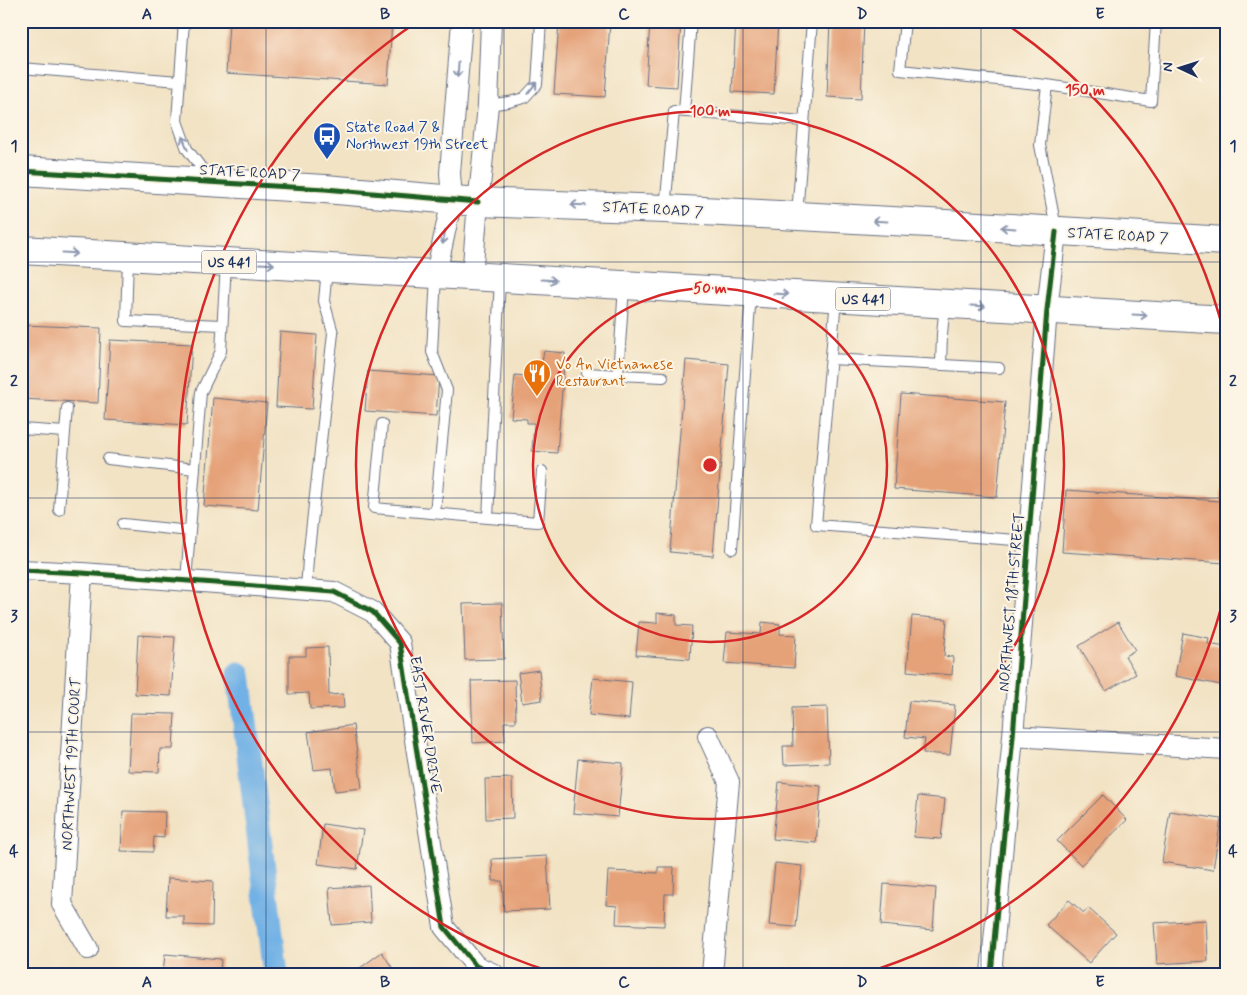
<svg xmlns="http://www.w3.org/2000/svg" width="1247" height="995" font-family="Mynerve,sans-serif">
<style>
.lines{fill:none;stroke-linecap:round;stroke-linejoin:round}
.canal{stroke:#71b1e5;stroke-width:25}
.building{fill:#e5a279}
.lane-casing{stroke:#666e82;stroke-width:12}
.street-casing{stroke:#666e82;stroke-width:22}
.primary-casing{stroke:#666e82;stroke-width:30}
.lane{stroke:#fff;stroke-width:10}
.street{stroke:#fff;stroke-width:20}
.primary{stroke:#fff;stroke-width:28}
.cycleway-casing{stroke:#fcf5e5;stroke-width:8}
.cycleway{stroke:#1b5e20;stroke-width:5}
.oneway{stroke:#8d97ae}
.grid{fill:none;stroke:#1b2f5e;stroke-width:1;stroke-opacity:0.55}
.ring{fill:none;stroke:#d62828;stroke-width:2.5}
.labels{text-anchor:middle;stroke-width:4;stroke-linejoin:round;paint-order:stroke}
.shield{fill:#fcf5e5;stroke:#5e6a86;stroke-width:1}
.shield-label{font-size:14px;font-weight:bold;fill:#1b2f5e}
.transit-label{font-size:15px;fill:#164399;stroke:#fcf5e5;text-anchor:start}
.street-label{font-size:15px;fill:#1b2f5e;stroke:#fcf5e5}
.food-label{font-size:15px;fill:#c56008;stroke:#fcf5e5;text-anchor:start}
.centre{fill:#d62828;stroke:#fcf5e5;stroke-width:2.5}
.ring-label{font-size:15px;text-anchor:middle;font-weight:bold;fill:#d62828;stroke:#fcf5e5;stroke-width:4;stroke-linejoin:round;paint-order:stroke}
.neatline{fill:none;stroke:#1b2f5e;stroke-width:2}
.grid-label{font-size:16px;text-anchor:middle;font-weight:bold;fill:#1b2f5e}
</style>
<rect width="100%" height="100%" fill="#fcf5e5"/>
<filter id="ink" filterUnits="userSpaceOnUse"><feTurbulence type="fractalNoise" baseFrequency=".02" numOctaves="2"/><feDisplacementMap in="SourceGraphic" scale="10" xChannelSelector="R" yChannelSelector="G"/><feConvolveMatrix kernelMatrix="1 2 1 2 8 2 1 2 1" color-interpolation-filters="sRGB"/></filter>
<filter id="wash" filterUnits="userSpaceOnUse"><feTurbulence type="fractalNoise" baseFrequency=".0096" numOctaves="4" result="noise"/><feDisplacementMap in="SourceGraphic" scale="20" xChannelSelector="R" yChannelSelector="G"/><feGaussianBlur stdDeviation="1.12" result="paint"/><feColorMatrix in="noise" values="0 0 0 0 0 0 0 0 0 0 0 0 0 0 0 0 0 1.4 0 .05"/><feComposite in="paint" operator="in"/></filter>
<g filter="url(#wash)">
<rect width="100%" height="100%" fill="#f2e3c5"/>
<g class="lines">
<path class="canal" d="M239 674 276 974"/>
</g>
<g id="blocks">
<path class="building" d="M88 21H178L177 29 88 23Z
M229 21H392L388 84 226 73Z
M559 21H610L605 97 554 94Z
M650 21H681L677 87 646 85Z
M736 21H778L774 94 732 92Z
M830 21H864L861 99 827 97Z
M23 325 101 328 98 403 21 399V360Z
M280 332 317 335 312 409 276 407Z
M110 340 192 344 187 425 105 420Z
M544 351 565 353 557 453 532 451 534 423H527V419L511 418 515 375 537 377 538 362H542Z
M686 360 729 364 713 556 670 552Z
M368 371 439 376 436 416 365 411Z
M901 394 1005 402 997 497 894 489Z
M213 398 267 403 258 510 204 506Z
M1224 440H1226V563L1062 552 1066 490 1220 501Z
M502 603 504 659 465 660 463 604Z
M657 613 676 615V625L692 626 690 659 636 655 639 622 657 623Z
M912 616 947 619 944 656 953 657 952 675 907 671Z
M762 622 780 624V634L796 635 794 668 724 663 727 632 761 634Z
M1118 622 1135 650 1125 656 1136 674 1106 691 1079 646Z
M1183 633 1209 638 1208 644 1226 647V686L1175 676Z
M138 635 175 637 171 696 135 694Z
M328 647 329 695 343 694 344 708 310 709 309 693 289 694V656H306V648Z
M539 670 542 700 522 703 518 673Z
M593 678 632 682 629 719 589 715Z
M515 680 516 722H504L505 741 473 743 471 681Z
M909 701 955 705 950 755 923 753 925 739 905 737Z
M827 707 829 763 784 765 783 746H793L792 708Z
M131 713 175 714 173 749H160L159 772 128 771Z
M353 725 362 788 335 791 332 768 314 770 308 732Z
M578 759 623 763 618 817 573 813Z
M512 778 513 818 486 819 485 779Z
M779 782 821 786 816 843 773 839Z
M1103 795 1127 820 1081 865 1057 841Z
M918 796 945 799 941 839 914 837Z
M123 811 165 812 164 838 154 837 153 852 121 851Z
M1170 811 1221 819 1213 870 1162 862Z
M323 824 363 830 357 869 318 864Z
M547 856 550 909 504 911 502 881H493L492 859Z
M775 863 802 866 796 927 769 925Z
M658 867H674L673 894H665L664 926 616 924 617 906 606 905 608 871 658 873Z
M168 878 213 881 212 926 184 925V916H166Z
M884 884 936 888 933 930 881 925Z
M369 885 371 922 332 925 329 888Z
M1069 900 1084 913 1088 908 1116 933 1089 963 1046 925Z
M1206 920 1208 961 1157 964 1154 923Z
M382 952 393 969 387 974H352Z
M165 954 221 959 220 974H163Z"/>
</g>
</g>
<g filter="url(#ink)">
<use href="#blocks" fill-opacity="0" stroke="#666e82" stroke-width="1"/>
<g class="lines">
<g class="lane-casing">
<path id="lane" d="M184 21 177 121 187 149 209 178
M905 21 900 70 1047 85 1151 101 1156 21
M21 68 179 81
M1047 85 1040 145 1056 228
M488 105 509 102 524 98 537 84 541 21
M684 112 691 21
M665 209 674 111 804 121
M797 215 812 21
M128 258 126 321 222 325
M836 299 816 525 1029 541
M831 359 999 368
M941 365 942 334 945 304
M587 373 618 375 624 286
M618 375 663 377
M382 424 374 508 488 518 500 279
M21 429 65 432 59 510
M65 432 67 408
M108 459 195 469
M435 513 447 390 432 352 436 275
M488 518 538 522 542 471
M123 524 190 531
M732 549 751 293
M186 581 201 392 221 351 226 263
M306 590 308 559 333 333 324 301 327 269"/>
</g>
<g class="street-casing">
<path id="street" d="M436 274 452 199 450 173 462 21
M472 277 478 202 481 177 488 105 491 21
M21 570 82 573 334 592 373 612 400 643 444 927 476 966 494 974
M82 573 62 904 88 949
M708 736 729 782 712 974
M1013 736 1226 749
M991 974 1013 736 1047 310 1056 232"/>
</g>
<g class="primary-casing">
<path id="primary" d="M21 171 325 189 478 202 665 209 929 223 1226 241
M21 250 1226 320"/>
</g>
<use href="#lane" class="lane"/>
<use href="#street" class="street"/>
<use href="#primary" class="primary"/>
<g class="cycleway-casing">
<path id="cycleway" d="M21 171 325 189 478 202
M21 570 82 573 334 592 373 612 400 643 444 927 476 966 494 974
M991 974 1013 736 1047 310 1056 232"/>
</g>
<use href="#cycleway" class="cycleway"/>
</g>
<defs><path id="oneway-shaft" d="M-6 0H5M1.5-3L5.5 0L1.5 3" fill="none" stroke-width="1.6" stroke-linecap="round" stroke-linejoin="round" transform="scale(1.25)"/></defs>
<g class="oneway">
<use href="#oneway-shaft" transform="translate(458 70) rotate(95)"/>
<use href="#oneway-shaft" transform="translate(532 88) rotate(-52)"/>
<use href="#oneway-shaft" transform="translate(185 143) rotate(-111)"/>
<use href="#oneway-shaft" transform="translate(578 205) rotate(-178)"/>
<use href="#oneway-shaft" transform="translate(880 221) rotate(-177)"/>
<use href="#oneway-shaft" transform="translate(1008 228) rotate(-176)"/>
<use href="#oneway-shaft" transform="translate(444 237) rotate(101)"/>
<use href="#oneway-shaft" transform="translate(70 253) rotate(3)"/>
<use href="#oneway-shaft" transform="translate(267 264) rotate(3)"/>
<use href="#oneway-shaft" transform="translate(549 280) rotate(3)"/>
<use href="#oneway-shaft" transform="translate(781 294) rotate(4)"/>
<use href="#oneway-shaft" transform="translate(978 306) rotate(3)"/>
<use href="#oneway-shaft" transform="translate(1140 315) rotate(3)"/>
</g>
</g>
<path class="grid" d="M266 21V974M504 21V974M743 21V974M981 21V974M21 262H1226M21 498H1226M21 732H1226"/>
<g class="ring">
<circle cx="710" cy="465" r="177"/>
<circle cx="710" cy="465" r="354"/>
<path d="M1225 593A531 531 0 0 1 865 973M555 973A531 531 0 0 1 417 22M1003 22A531 531 0 0 1 1225 337"/>
</g>
<defs>
<g id="bus-pin" transform="scale(1.4375)"><path d="M0 17L-7.5 6A9.5 9.5 0 1 1 7.5 6Z" fill="#1a4fb4" stroke="#fcf5e5"/><path d="M-5-6H5V4H4V6H2V4H-2V6H-4V4H-5ZM-3.5-4V0h7V-4ZM-3.5 1.2v1.5H-2V1.2ZM2 1.2v1.5H3.5V1.2Z" fill="#fff"/></g>
<g id="restaurant-pin" transform="scale(1.4375)"><path d="M0 17L-7.5 6A9.5 9.5 0 1 1 7.5 6Z" fill="#e8710a" stroke="#fcf5e5"/><path d="M-5-6h1v4h1v-4h1v4h1v-4h1v5L-1.5 .5V6h-2V.5L-5-1ZM5-6V6H3V1.5H1.5Q1.5-4 5-6Z" fill="#fff"/></g>
</defs>
<g fill-rule="evenodd">
<use href="#bus-pin" x="327" y="136"/>
<use href="#restaurant-pin" x="537" y="373"/>
</g>
<g class="labels">
<g class="shield">
<rect x="201.5" y="250.5" width="55" height="23" rx="4"/>
<rect x="835.5" y="287.5" width="55" height="23" rx="4"/>
</g>
<g class="shield-label">
<text x="229" y="267">US 441</text>
<text x="863" y="304">US 441</text>
</g>
<g class="transit-label">
<text x="346" y="132">State Road 7 &amp;<tspan x="346" dy="17">Northwest 19th Street</tspan></text>
</g>
<g class="street-label">
<text transform="translate(250 172) rotate(3)" y="5">STATE ROAD 7</text>
<text transform="translate(653 209) rotate(3)" y="5">STATE ROAD 7</text>
<text transform="translate(1118 235) rotate(3)" y="5">STATE ROAD 7</text>
<text transform="translate(1011 602) rotate(-85)" y="5">NORTHWEST 18TH STREET</text>
<text transform="translate(426 725) rotate(81)" y="5">EAST RIVER DRIVE</text>
<text transform="translate(71 764) rotate(-87)" y="5">NORTHWEST 19TH COURT</text>
</g>
<g class="food-label">
<text x="556" y="369">Vo An Vietnamese<tspan x="556" dy="17">Restaurant</tspan></text>
</g>
</g>
<circle cx="710" cy="465" r="8" class="centre"/>
<g class="ring-label">
<text x="1085" y="95">150 m</text>
<text x="710" y="116">100 m</text>
<text x="710" y="293">50 m</text>
</g>
<rect width="1247" height="995" fill="none" stroke="#fcf5e5" stroke-width="55"/>
<g transform="translate(1180 68) rotate(274)" stroke="#fcf5e5" stroke-width="4" paint-order="stroke">
<path d="M0-4L9 19L0 12L-9 19Z" fill="#1b2f5e"/>
<text y="-8" font-size="14" font-weight="bold" text-anchor="middle" fill="#1b2f5e">N</text>
</g>
<rect x="28" y="28" width="1192" height="940" class="neatline"/>
<g class="grid-label">
<text x="147" y="19">A</text>
<text x="385" y="19">B</text>
<text x="624" y="19">C</text>
<text x="862" y="19">D</text>
<text x="1100" y="19">E</text>
<text x="14" y="151">1</text>
<text x="1233" y="151">1</text>
<text x="14" y="386">2</text>
<text x="1233" y="386">2</text>
<text x="14" y="621">3</text>
<text x="1233" y="621">3</text>
<text x="14" y="856">4</text>
<text x="1233" y="856">4</text>
<text x="147" y="987">A</text>
<text x="385" y="987">B</text>
<text x="624" y="987">C</text>
<text x="862" y="987">D</text>
<text x="1100" y="987">E</text>
</g>
</svg>
